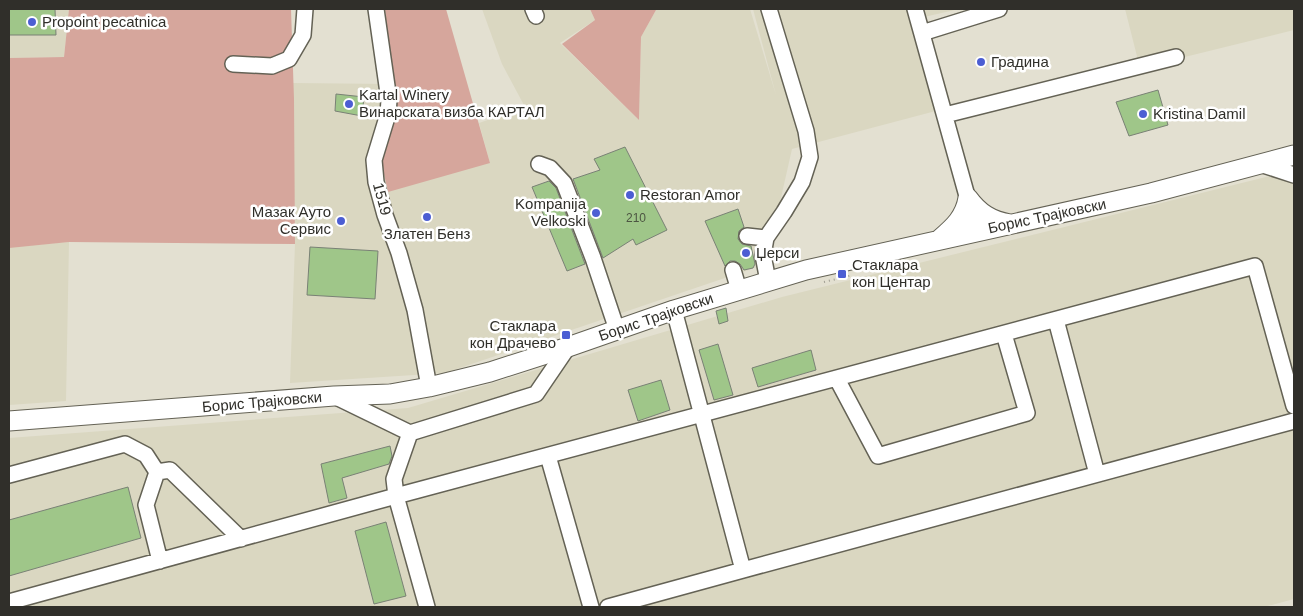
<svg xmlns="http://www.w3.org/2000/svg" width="1303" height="616" font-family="Arial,sans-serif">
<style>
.built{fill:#dad7c1}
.green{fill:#d6a69c}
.building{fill:#9fc689;stroke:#798175}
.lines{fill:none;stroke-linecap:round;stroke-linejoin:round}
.minor-casing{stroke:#646255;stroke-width:18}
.major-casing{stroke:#646255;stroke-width:21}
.path{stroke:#a09e93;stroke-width:2;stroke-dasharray:1 4;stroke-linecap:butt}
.minor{stroke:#fff;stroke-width:15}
.major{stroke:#fff;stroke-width:19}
.poi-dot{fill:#4c5ed3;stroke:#fff;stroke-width:2}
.labels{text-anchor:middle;stroke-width:5;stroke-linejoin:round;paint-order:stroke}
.number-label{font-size:12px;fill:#4c5542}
.poi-label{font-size:15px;fill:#302f2a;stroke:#fff;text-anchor:start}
.street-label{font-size:15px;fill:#302f2a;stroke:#fff}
</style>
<rect width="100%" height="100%" fill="#e3e0d1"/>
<path class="built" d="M9 9H69L64 57 9 58Z
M482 9H590L595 20 560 43 639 120 641 37 656 10 750 9 776 95 753 9H959L924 17 947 108 792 149 771 242 772 262 445 373 290 383 295 244 292 83 391 84 490 163 479 123 525 107 502 64Z
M1125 9H1294V30L1140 68Z
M1294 170V599L1264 607H9V438L408 408 782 297Z
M69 242 66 401 9 405V247Z"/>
<path class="green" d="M69 9H291L294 99 295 244 69 242 9 248V58L64 57Z
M385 9H446L490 163 388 192 380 156 391 84Z
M590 9H675L656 10 641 37 639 120 562 44 595 20Z"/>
<path class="building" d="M9 9H55L56 35H9Z
M1158 90 1168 125 1129 136 1116 102Z
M336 94 364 97 362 116 335 111Z
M625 147 667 230 636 245 633 239 603 258 573 179 600 170 594 159Z
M549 181 556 188 585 264 567 271 532 187Z
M738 209 744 227 739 231 738 239 742 244 751 246 755 264 753 268 744 270 740 264 735 261H730L725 266 705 221Z
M310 247 378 251 375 299 307 295Z
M726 308 728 321 719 324 716 311Z
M718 344 733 395 714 400 699 350Z
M811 350 816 370 758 387 752 368Z
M661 380 670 410 638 421 628 390Z
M390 446 392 456 389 464 342 478 347 498 329 503 321 464Z
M128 487 141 538 9 576V520Z
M386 522 406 596 374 604 355 531Z"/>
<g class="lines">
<g class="minor-casing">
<path id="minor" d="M376 9 389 100 388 114 374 160 376 182 385 215 399 253 415 310 429 387
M533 9 536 16
M915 9 977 232
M922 33 999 9
M233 64 272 66 289 59 303 35 305 9
M945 115 1176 57
M539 164 550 168 564 183 593 258 617 330
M1260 164 1294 175
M747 236 766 238
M733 270 739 290
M768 281 763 255 766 238 784 212 802 182 810 157 806 131 769 9
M1056 320 1097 474
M837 379 878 456 1027 413 1004 334
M334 396 410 433 536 394 568 347
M410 433 394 479 396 496 427 607
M548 456 591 607
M9 475 125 444 146 455 157 472
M160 561 146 505 157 472 170 470 241 539
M743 570 1294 421
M9 602 396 496 1255 266 1294 406
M608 607 743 570 674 310"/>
</g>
<g class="major-casing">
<path id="major" d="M968 198C979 213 991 221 1010 224
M940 239C954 227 965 217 968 198
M9 421 334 396 390 394 429 387 490 372 568 347 674 310 806 270 1151 193 1294 155"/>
</g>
<path class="path" d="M824 282 853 275"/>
<use href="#minor" class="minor"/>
<use href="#major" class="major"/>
</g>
<g class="poi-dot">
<circle cx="32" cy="22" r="5"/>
<circle cx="981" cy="62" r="5"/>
<circle cx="349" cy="104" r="5"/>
<circle cx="1143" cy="114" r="5"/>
<circle cx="630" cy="195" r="5"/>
<circle cx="596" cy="213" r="5"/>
<circle cx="427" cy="217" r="5"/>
<circle cx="341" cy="221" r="5"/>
<circle cx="746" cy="253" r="5"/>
<rect x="837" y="269" width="10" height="10" rx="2.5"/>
<rect x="561" y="330" width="10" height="10" rx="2.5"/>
</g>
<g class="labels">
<g class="number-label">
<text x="636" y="222">210</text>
</g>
<g class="poi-label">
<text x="42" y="27">Propoint pecatnica</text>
<text x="991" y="67">Градина</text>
<text x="359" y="100">Kartal Winery<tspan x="359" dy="17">Винарската визба КАРТАЛ</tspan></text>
<text x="1153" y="119">Kristina Damil</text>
<text x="640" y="200">Restoran Amor</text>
<text x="586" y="209" text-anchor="end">Kompanija<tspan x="586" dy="17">Velkoski</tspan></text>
<text x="331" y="217" text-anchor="end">Мазак Ауто<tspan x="331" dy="17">Сервис</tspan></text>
<text x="427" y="239" text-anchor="middle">Златен Бенз</text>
<text x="756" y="258">Џерси</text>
<text x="852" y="270">Стаклара<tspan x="852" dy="17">кон Центар</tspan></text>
<text x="556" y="331" text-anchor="end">Стаклара<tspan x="556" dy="17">кон Драчево</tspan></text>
</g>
<g class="street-label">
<text transform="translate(382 199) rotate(75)" y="5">1519</text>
<text transform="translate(1047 216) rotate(-12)" y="5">Борис Трајковски</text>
<text transform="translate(656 317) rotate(-19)" y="5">Борис Трајковски</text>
<text transform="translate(262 402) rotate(-5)" y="5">Борис Трајковски</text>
</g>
</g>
<rect width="1303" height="616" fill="none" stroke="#302f2a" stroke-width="20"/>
</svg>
